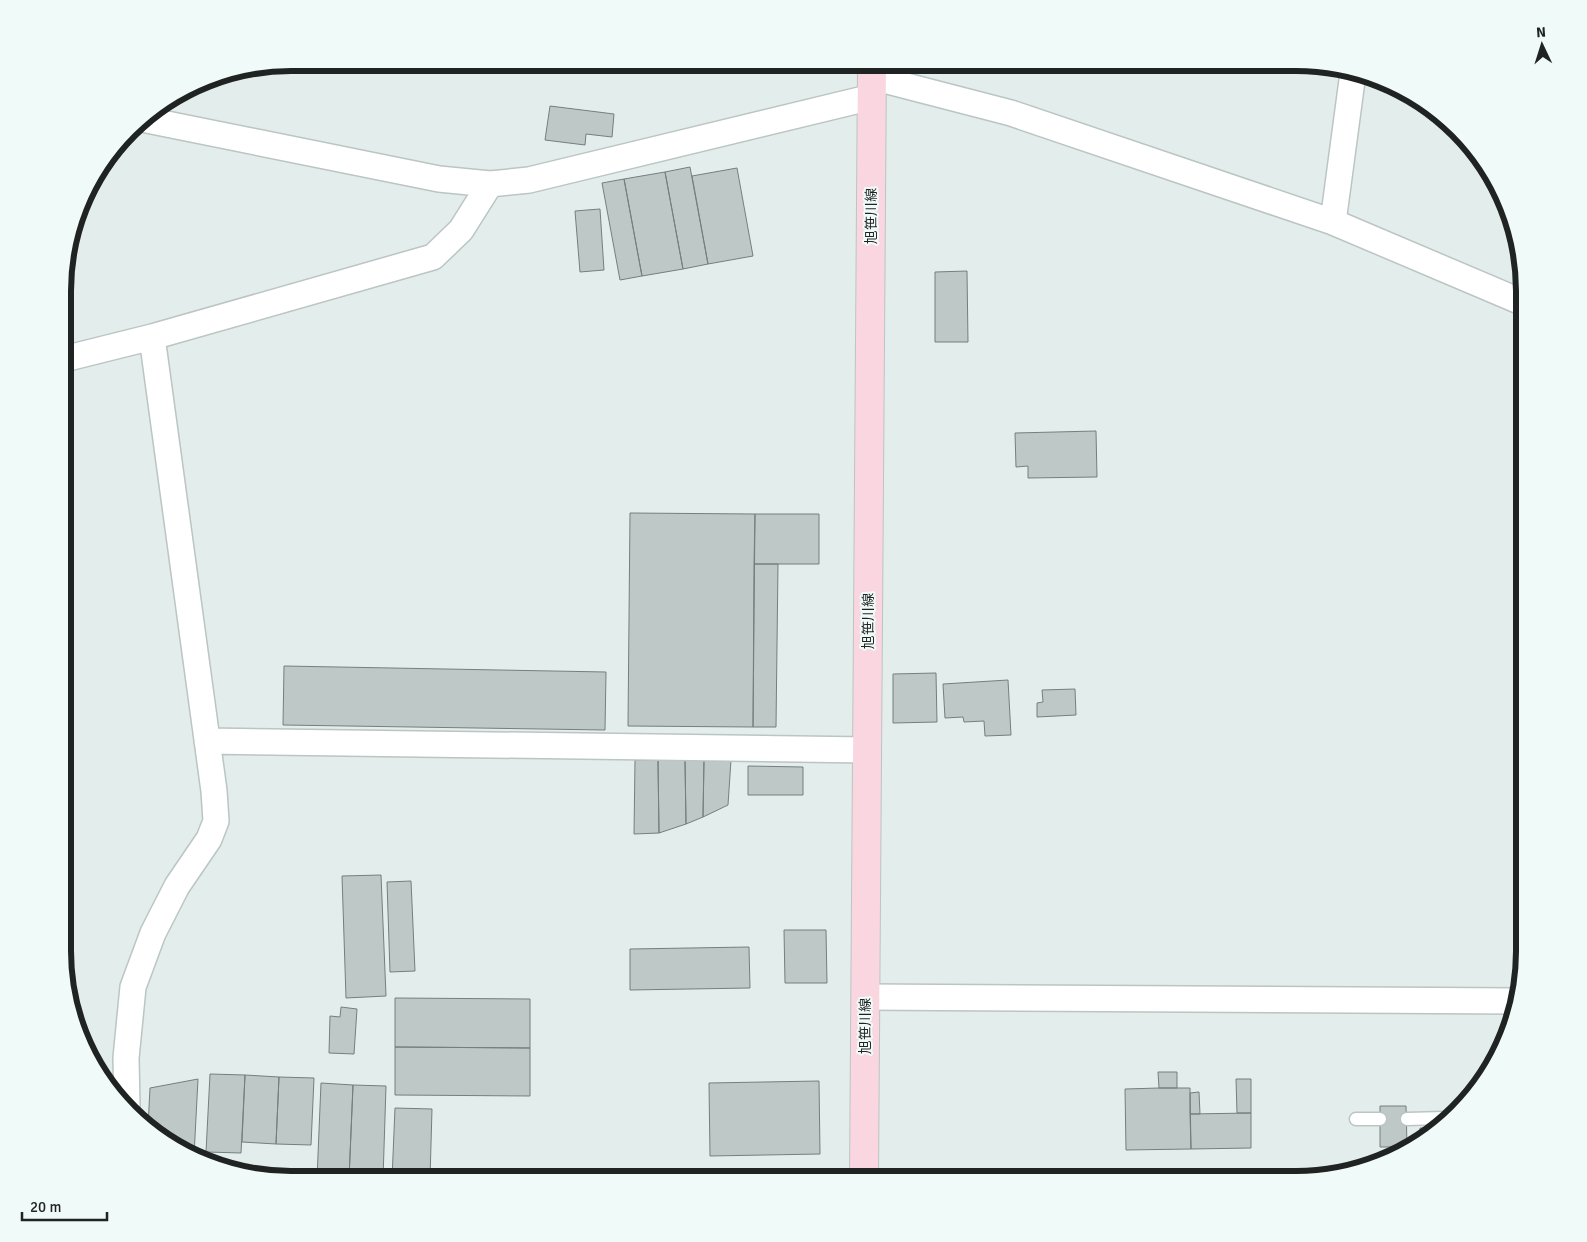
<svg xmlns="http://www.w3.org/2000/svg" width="1587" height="1242" font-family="Signika,'Noto Sans JP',sans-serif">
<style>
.building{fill:#bec8c6;stroke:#767f7d}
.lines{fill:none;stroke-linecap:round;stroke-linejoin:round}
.service-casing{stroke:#bbc5c3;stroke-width:15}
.minor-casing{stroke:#bbc5c3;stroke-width:28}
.secondary-casing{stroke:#bbc5c3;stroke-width:30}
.service{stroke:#fff;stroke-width:12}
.minor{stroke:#fff;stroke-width:25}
.secondary{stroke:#fad6e0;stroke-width:28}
.labels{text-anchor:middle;stroke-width:4;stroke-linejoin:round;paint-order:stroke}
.street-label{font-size:14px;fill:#1f2322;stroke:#f0faf8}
.rim{fill:none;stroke:#1f2322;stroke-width:6}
</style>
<rect width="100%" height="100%" fill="#e3edeb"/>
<path class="building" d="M550 106 614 114 612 137 586 134 585 145 545 140Z
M690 167 708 264 683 269 665 172Z
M737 168 753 256 708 264 692 176Z
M665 172 683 269 642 276 624 179Z
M624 179 642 276 620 280 602 183Z
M600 209 604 270 580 272 575 211Z
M967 271 968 342H935V272Z
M1096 431 1097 477 1028 478V466L1016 467 1015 433Z
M630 513 755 514 753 727 628 726Z
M755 514H819V564H754Z
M754 564H778L776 727H753Z
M284 666 606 672 605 730 283 725Z
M936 673 937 722 893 723V674Z
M1008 680 1011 735 985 736 984 721 964 722 963 717 945 718 943 684Z
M1075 689 1076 715 1037 717V703L1043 702 1042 690Z
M635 760H658L659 833 634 834Z
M658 760H685L686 824 659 833Z
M685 760H704L703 817 686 824Z
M704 760H731L728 805 703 817Z
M748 766 803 767V795H748Z
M381 875 386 996 346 998 342 876Z
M411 881 415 971 390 972 387 882Z
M784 930H826L827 983H785Z
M749 947 750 988 630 990V949Z
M395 998 530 999V1048L395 1047Z
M341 1007 357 1009 354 1054 329 1053 330 1016 340 1017Z
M395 1047 530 1048V1096L395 1095Z
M1158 1072H1177V1088H1159Z
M210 1074 245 1075 241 1153 206 1152Z
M245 1075 279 1077 276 1144 242 1142Z
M279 1077 314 1078 311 1145 276 1144Z
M198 1079 194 1156 148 1127 150 1088Z
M1236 1079H1251V1113H1237Z
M819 1081 820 1154 710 1156 709 1083Z
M321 1083 353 1085 349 1179H317Z
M353 1085 386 1086 383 1179H349Z
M1159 1088H1190L1191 1149 1126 1150 1125 1089Z
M1199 1092 1200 1114H1190V1093Z
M1380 1106H1406L1407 1146 1405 1147H1380Z
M395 1108 432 1109 430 1179H392Z
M1251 1113V1148L1191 1149 1190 1114Z
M1420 1128H1430L1420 1136Z
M1394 1147H1405L1394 1155Z"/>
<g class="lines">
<g class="service-casing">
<path id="service" d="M1356 1119H1380
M1407 1119 1445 1118"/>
</g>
<g class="minor-casing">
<path id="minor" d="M872 77 1011 113 1333 222 1524 303
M142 119 439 179 490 184 529 180 872 97
M1333 222 1353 73
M64 359 152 337 433 257 461 230 490 184
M207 741 867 750
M865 997 1516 1001
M127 1106 126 1058 133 987 153 933 177 886 209 839 216 821 214 791 152 337"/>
</g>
<g class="secondary-casing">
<path id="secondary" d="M864 1179 872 63"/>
</g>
<use href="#service" class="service"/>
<use href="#minor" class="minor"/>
<use href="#secondary" class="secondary"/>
</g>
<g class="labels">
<g class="street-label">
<text transform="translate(871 216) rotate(-90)" y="5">旭笹川線</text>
<text transform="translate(868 621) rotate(-90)" y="5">旭笹川線</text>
<text transform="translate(865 1026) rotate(-90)" y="5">旭笹川線</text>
</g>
</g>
<path d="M0 0H1587V1242H0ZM291 71H1296A220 220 0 0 1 1516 291V951A220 220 0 0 1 1296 1171H291A220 220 0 0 1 71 951V291A220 220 0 0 1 291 71Z" fill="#f0faf8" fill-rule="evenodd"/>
<path class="rim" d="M291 71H1296A220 220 0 0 1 1516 291V951A220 220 0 0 1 1296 1171H291A220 220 0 0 1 71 951V291A220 220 0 0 1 291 71Z"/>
<g transform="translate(1542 45) rotate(356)" stroke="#f0faf8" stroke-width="4" paint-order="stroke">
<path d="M0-4L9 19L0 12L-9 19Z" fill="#1f2322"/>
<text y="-8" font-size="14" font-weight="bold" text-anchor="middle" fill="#1f2322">N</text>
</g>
<path d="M22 1212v8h85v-8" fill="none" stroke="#1f2322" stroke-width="2.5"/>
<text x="30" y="1212" font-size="15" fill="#1f2322" stroke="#f0faf8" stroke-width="4" paint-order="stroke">20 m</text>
</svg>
